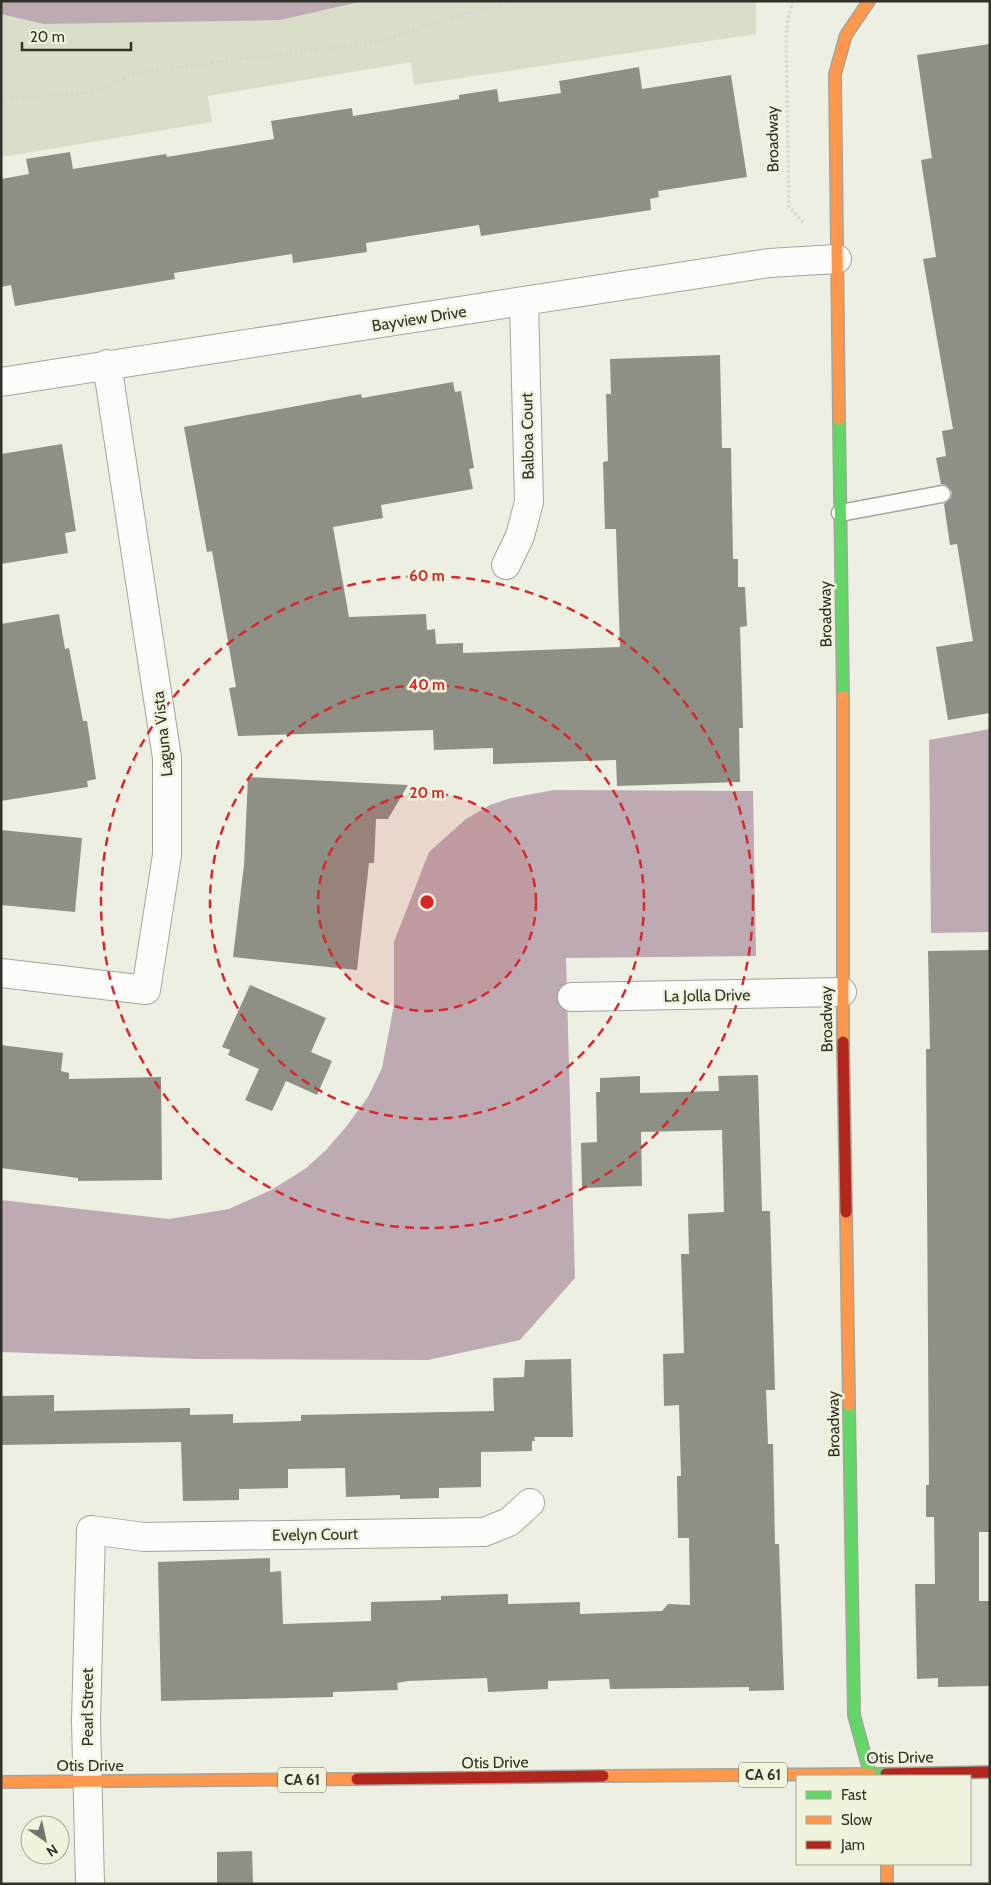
<svg xmlns="http://www.w3.org/2000/svg" width="991" height="1885" font-family="Cabin,sans-serif">
<style>
.green{fill:#daddc8}
.water{fill:#bdaab2}
.building{fill:#8f9085}
.lines{fill:none;stroke-linecap:round;stroke-linejoin:round}
.lane-casing{stroke:#a3a59c;stroke-width:19}
.street-casing{stroke:#a3a59c;stroke-width:30}
.fast-casing{stroke:#a3a59c;stroke-width:14}
.slow-casing{stroke:#a3a59c;stroke-width:14}
.jam-casing{stroke:#a3a59c;stroke-width:14}
.path{stroke:#d5d6d2;stroke-width:3;stroke-dasharray:2.5 2.5;stroke-linecap:butt}
.lane{stroke:#fcfdfb;stroke-width:16}
.street{stroke:#fcfdfb;stroke-width:28}
.fast{stroke:#63d668;stroke-width:11}
.slow{stroke:#ff974d;stroke-width:11}
.jam{stroke:#b3261e;stroke-width:11}
.ring{fill:none;stroke:#d62828;stroke-width:2.5;stroke-dasharray:9 6}
.labels{text-anchor:middle;stroke-width:5;stroke-linejoin:round;paint-order:stroke}
.shield{fill:#f1f4dd;stroke:#6b6d60;stroke-width:1}
.shield-label{font-size:15px;font-weight:bold;fill:#31332a}
.street-label{font-size:16px;fill:#31332a;stroke:#f1f4dd}
.centre{fill:#d62828;stroke:#f1f4dd;stroke-width:2.5}
.ring-label{font-size:15px;text-anchor:middle;font-weight:bold;fill:#d62828;stroke:#f1f4dd;stroke-width:5;stroke-linejoin:round;paint-order:stroke}
</style>
<rect width="100%" height="100%" fill="#edefe2"/>
<path class="green" d="M1 1H756V34L414 85 411 62 208 96 212 122 1 157Z"/>
<path class="water" d="M1 1H363L280 20 44 24 1 14Z
M990 729V932L931 933 929 740Z
M554 790 753 791 756 956 566 958 575 1278 520 1340 428 1360 195 1359 1 1352V1200L169 1219 229 1209 271 1190 305 1169 326 1150 346 1127 368 1097 382 1068 394 1005V942L429 852 466 819 490 805 511 798Z"/>
<path class="building" d="M990 44V713L948 720 936 647 973 641 957 544 950 545 944 504 951 498 952 492 946 485 941 484 936 458 946 456 942 431 953 429 923 259 936 257 921 160 932 158 917 55Z
M639 67 642 89 731 75 747 177 658 191 659 197 650 199 651 210 481 236 479 225 366 243 367 252 293 263 292 254 174 273 175 279 15 306 11 285 1 287V179L29 174 26 159 70 152 73 169 166 154 167 157 274 139 271 121 352 108 353 116 459 99V95L497 89 499 102 561 93 559 81Z
M720 355 722 448H731L733 559H738V587H745L747 626 740 627 743 728H739L740 782 617 786 616 760 493 764V748L434 750 433 730 238 736 229 688 236 687 212 551 207 552 184 427 361 394 362 398 453 382 455 392 461 391 474 468 469 469 473 489 381 505 383 518 333 527 349 617 426 614 427 630 435 629 436 644 463 643V653L620 647 616 529H605L603 462 608 461 606 394H611L610 359Z
M62 444 76 531 65 533 68 553 1 564V454Z
M59 614 65 649 69 648 83 721H87L96 779 87 781 88 787 1 801V624Z
M248 777 408 785 388 819H376L374 863H369L357 970 233 957 244 865Z
M1 830 82 838 75 912 1 905Z
M990 950V1532H979V1601H990V1686L938 1687V1678L917 1679 915 1584H935L934 1517H926V1485H929L926 1049H930L928 951Z
M250 985 326 1018 311 1052 332 1061 317 1095 286 1081 272 1111 245 1100 259 1069 228 1055 230 1050 222 1047Z
M1 1045 63 1053 61 1071 69 1073V1079L161 1077 162 1180 78 1181V1178L1 1168Z
M758 1075 762 1211H770L775 1390H766L768 1444H773L775 1544H779L784 1690 749 1691V1687L610 1689 609 1679 548 1681V1689L488 1692 487 1678 408 1681 397 1683 398 1690 333 1692V1697L161 1701 158 1562 270 1558V1572L281 1571 283 1624 371 1621V1602L441 1600V1596L508 1594V1604L580 1602V1614L662 1611 668 1604 690 1605 689 1538H678L677 1476H681L679 1405 664 1406 663 1354 684 1353 681 1254H689L688 1214 724 1212 722 1130 641 1132 642 1186 582 1188 581 1143 597 1142 596 1092H600V1078L640 1076V1093L719 1091 718 1076Z
M571 1359 573 1437H534L535 1441H532V1451L481 1452V1487L439 1488V1498L400 1499V1495L346 1497 345 1468 288 1469V1488L239 1489V1500L183 1501 181 1442 1 1445V1396L54 1395V1411L190 1408V1415L233 1414V1423L301 1421V1415L494 1411 493 1378 524 1377 525 1360Z
M252 1851 253 1884H217V1852Z"/>
<g class="lines">
<g class="lane-casing">
<path id="lane" d="M840 513 942 494"/>
</g>
<g class="street-casing">
<path id="street" d="M1 382 769 263 837 259
M506 565 520 536 529 502 524 302
M1 973 146 990 167 855V758L107 364
M572 997 842 992
M90 1884 86 1721 91 1530 144 1537 484 1532 509 1522 530 1503"/>
</g>
<g class="fast-casing">
<path id="fast" d="M839 419 843 697
M849 1405 854 1715 870 1774H886"/>
</g>
<g class="slow-casing">
<path id="slow" d="M839 419 835 74 846 35 869 1
M843 1042V697
M846 1212 849 1405
M603 1776 870 1774 871 1776
M1 1782 357 1779
M887 1864V1884"/>
</g>
<g class="jam-casing">
<path id="jam" d="M843 1042 846 1212
M886 1774 990 1772
M357 1779 603 1776"/>
</g>
<path class="path" d="M793 1 788 18 786 38 789 207 803 222
M1 99 96 92 137 72 377 42 427 25 510 1"/>
<use href="#lane" class="lane"/>
<use href="#street" class="street"/>
<use href="#fast" class="fast"/>
<use href="#slow" class="slow"/>
<use href="#jam" class="jam"/>
</g>
<circle cx="427" cy="902" r="109" fill="#d62828" fill-opacity=".12"/>
<g class="ring">
<circle cx="427" cy="902" r="109"/>
<circle cx="427" cy="902" r="217"/>
<circle cx="427" cy="902" r="326"/>
</g>
<g class="labels">
<g class="shield">
<rect x="739" y="1762.5" width="48" height="25" rx="4"/>
<rect x="278" y="1767.5" width="48" height="25" rx="4"/>
</g>
<g class="shield-label">
<text x="763" y="1780">CA 61</text>
<text x="302" y="1785">CA 61</text>
</g>
<g class="street-label">
<text transform="translate(772 139) rotate(-91)" y="6">Broadway</text>
<text transform="translate(419 318) rotate(-9)" y="6">Bayview Drive</text>
<text transform="translate(527 436) rotate(-91)" y="6">Balboa Court</text>
<text transform="translate(825 614) rotate(-91)" y="6">Broadway</text>
<text transform="translate(162 734) rotate(-96)" y="6">Laguna Vista</text>
<text transform="translate(707 995) rotate(-1)" y="6">La Jolla Drive</text>
<text transform="translate(826 1019) rotate(-91)" y="6">Broadway</text>
<text transform="translate(833 1424) rotate(-91)" y="6">Broadway</text>
<text transform="translate(315 1534) rotate(-1)" y="6">Evelyn Court</text>
<text transform="translate(87 1707) rotate(-90)" y="6">Pearl Street</text>
<text transform="translate(900 1757) rotate(-1)" y="6">Otis Drive</text>
<text transform="translate(495 1762) rotate(-1)" y="6">Otis Drive</text>
<text x="90" y="1771">Otis Drive</text>
</g>
</g>
<circle cx="427" cy="902" r="8" class="centre"/>
<g class="ring-label">
<text x="427" y="581">60 m</text>
<text x="427" y="690">40 m</text>
<text x="427" y="798">20 m</text>
</g>
<rect width="991" height="1885" fill="none" stroke="#31332a" stroke-width="5"/>
<rect x="796" y="1775" width="175" height="90" fill="#f1f4dd" stroke="#a4a795"/>
<rect x="806" y="1791" width="25" height="8" fill="#63d668" stroke="#a4a795"/>
<text x="841" y="1800" font-size="15" fill="#31332a">Fast</text>
<rect x="806" y="1816" width="25" height="8" fill="#ff974d" stroke="#a4a795"/>
<text x="841" y="1825" font-size="15" fill="#31332a">Slow</text>
<rect x="806" y="1841" width="25" height="8" fill="#b3261e" stroke="#a4a795"/>
<text x="841" y="1850" font-size="15" fill="#31332a">Jam</text>
<g transform="translate(45 1840) rotate(146)"><circle r="24" fill="#f1f4dd" stroke="#a4a795"/>
<path d="M0-4L9 19L0 12L-9 19Z" fill="#73756a"/>
<text y="-8" font-size="14" font-weight="bold" text-anchor="middle" fill="#31332a">N</text>
</g>
<path d="M22 42v8h109v-8" fill="none" stroke="#31332a" stroke-width="2.5"/>
<text x="30" y="42" font-size="15" fill="#31332a" stroke="#f1f4dd" stroke-width="4" paint-order="stroke">20 m</text>
</svg>
